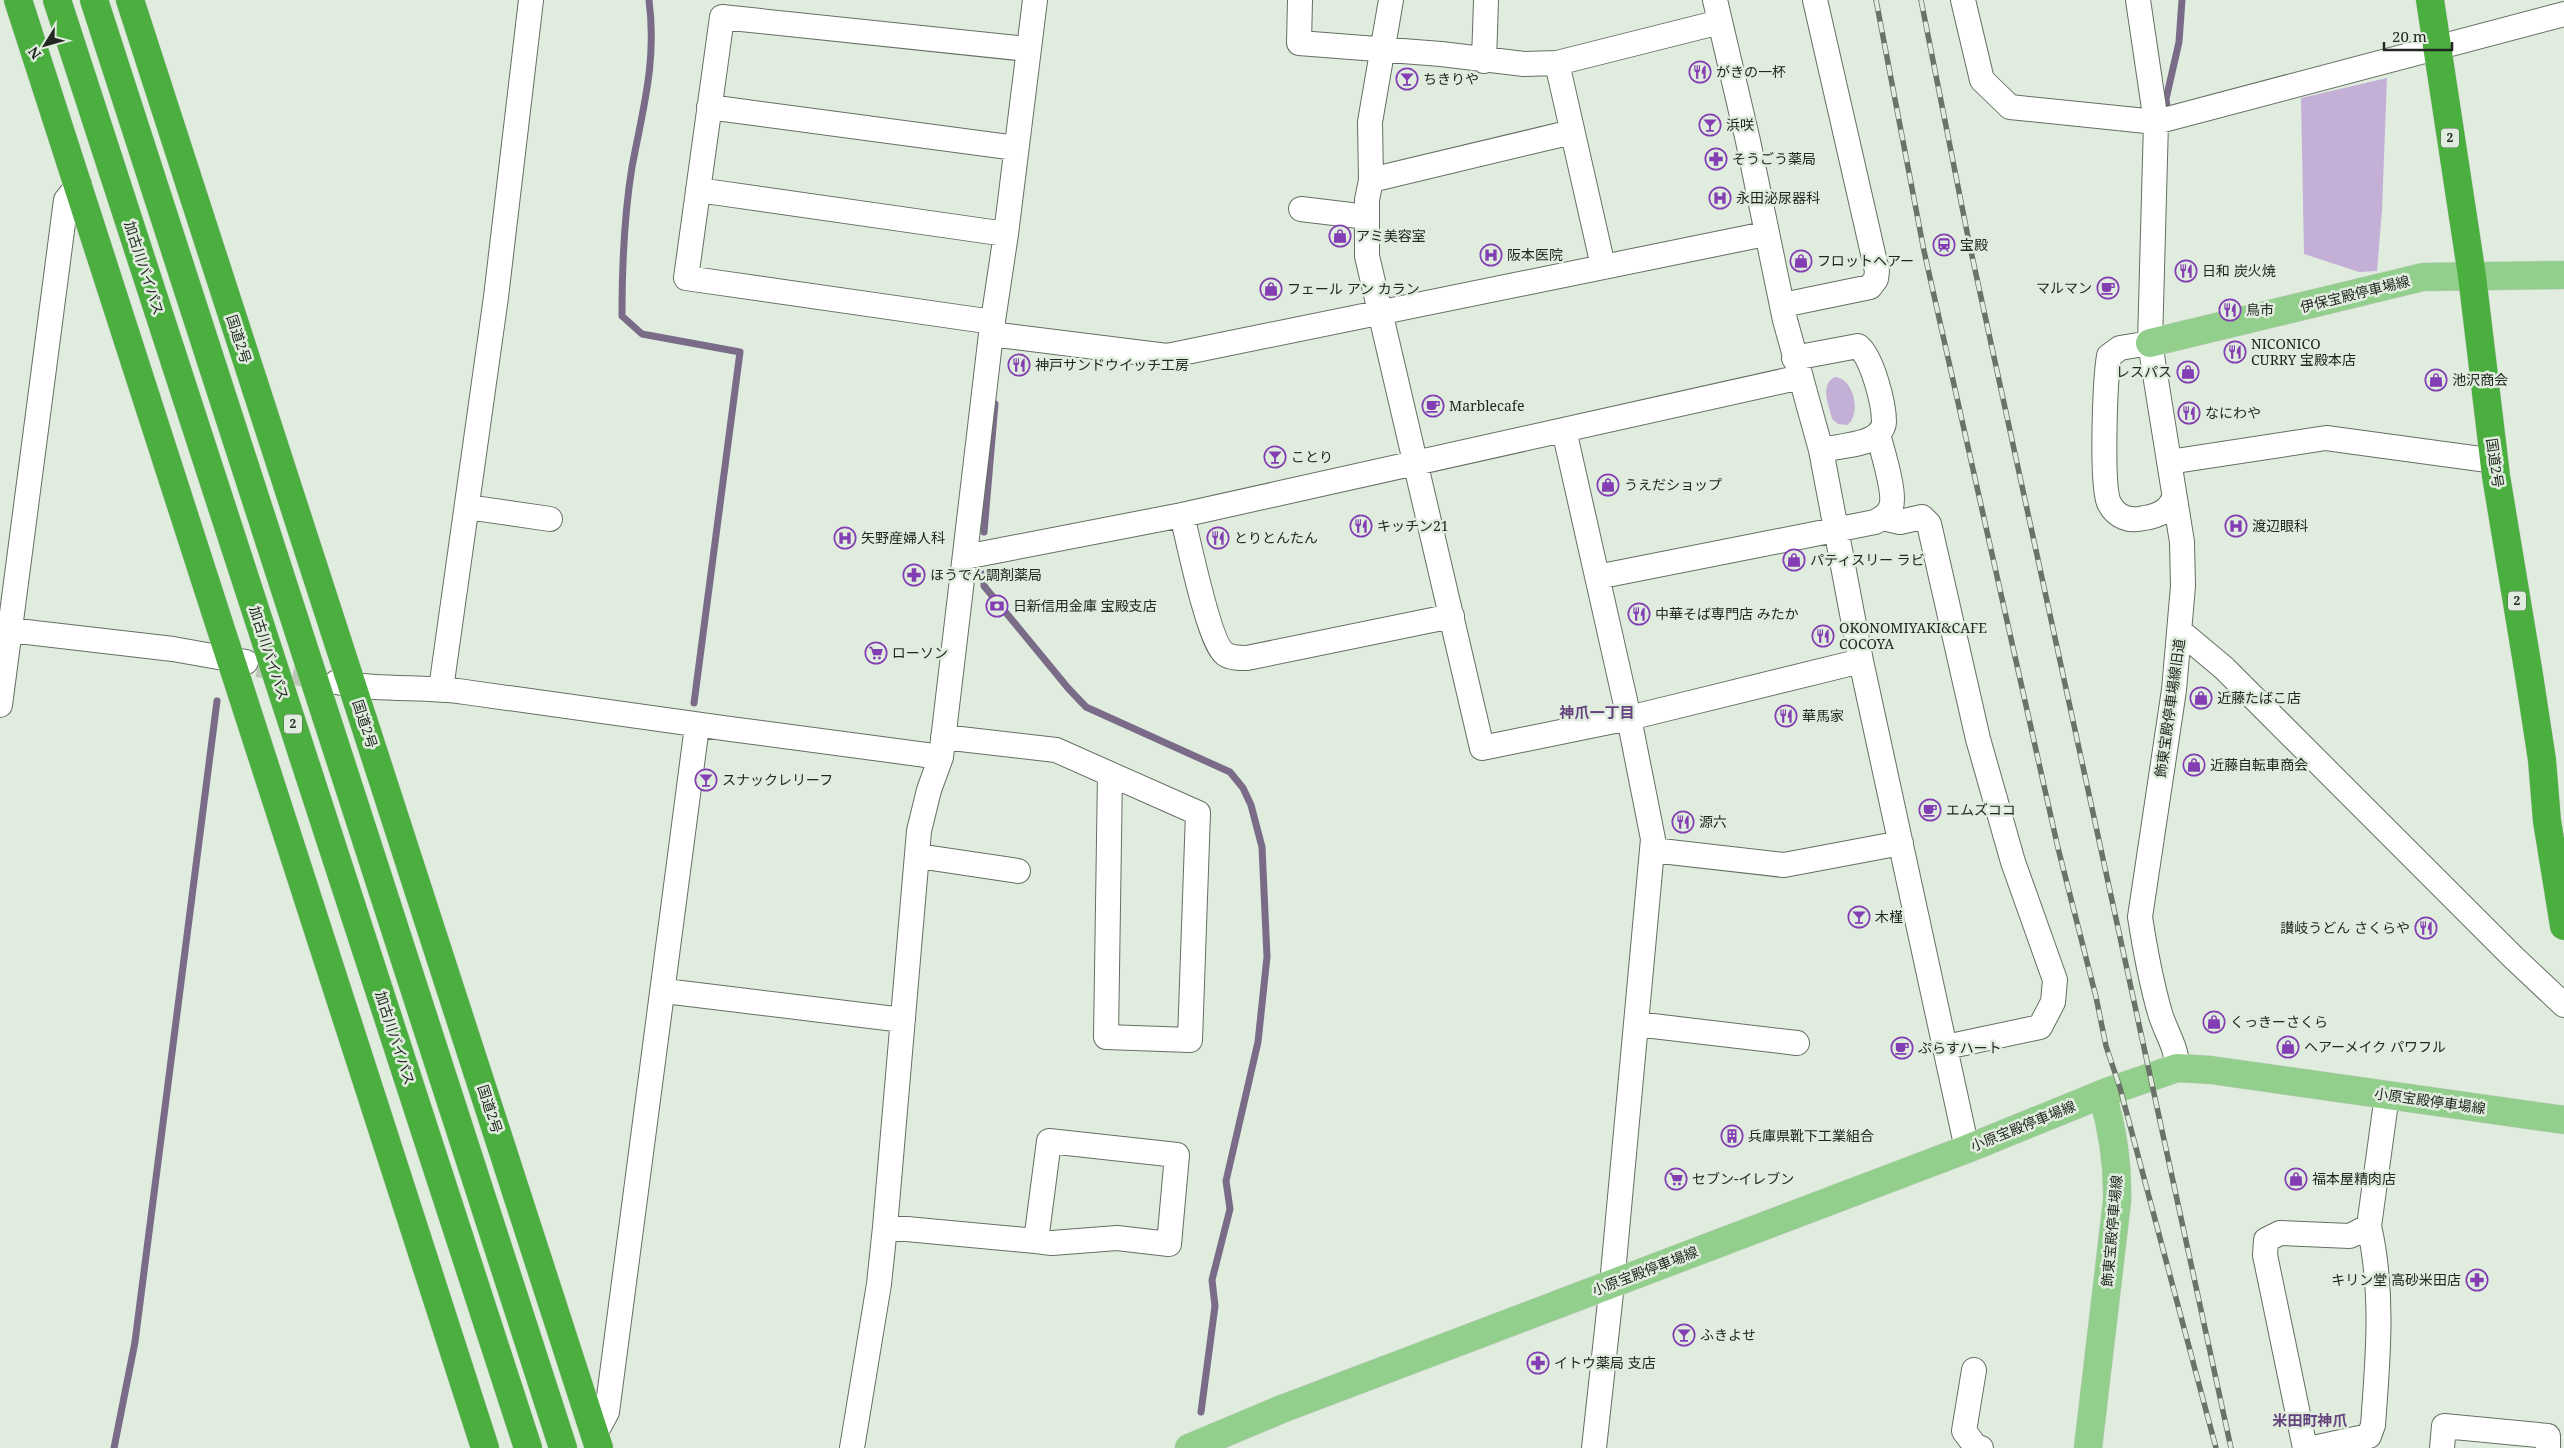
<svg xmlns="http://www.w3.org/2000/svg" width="2564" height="1448" font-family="'Noto Serif','Noto Sans JP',serif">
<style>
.green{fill:#c4b0d7}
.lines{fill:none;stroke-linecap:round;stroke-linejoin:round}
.stream{stroke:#7a6c89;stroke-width:7}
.minor-tunnel{stroke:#bac5b8;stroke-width:24;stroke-dasharray:24 12;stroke-linecap:butt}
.minor-casing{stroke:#646f62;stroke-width:26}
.major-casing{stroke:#cecfce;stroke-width:29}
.highway-casing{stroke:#cecfce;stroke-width:29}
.minor{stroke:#fff;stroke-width:24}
.major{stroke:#93cf8c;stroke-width:28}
.highway{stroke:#4baf40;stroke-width:28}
.rail-casing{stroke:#6b7369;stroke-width:5.5}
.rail{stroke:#e0edde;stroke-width:4;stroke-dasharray:11;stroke-linecap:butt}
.labels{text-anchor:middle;stroke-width:5;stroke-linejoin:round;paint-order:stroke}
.shield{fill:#e0edde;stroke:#5b625a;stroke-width:1}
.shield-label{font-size:12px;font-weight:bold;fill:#222721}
.poi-label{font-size:14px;fill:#222721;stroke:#e0edde;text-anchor:start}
.street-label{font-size:14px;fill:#222721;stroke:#e0edde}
.neighbourhood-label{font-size:15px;font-weight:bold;fill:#63427d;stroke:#e0edde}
</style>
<rect width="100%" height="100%" fill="#e0edde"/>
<path class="green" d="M2387 78 2382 210 2377 271 2359 272 2304 254 2301 98Z
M1835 377C1854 378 1862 415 1847 425L1838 424 1832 419C1829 405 1819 385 1835 377Z"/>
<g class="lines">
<path class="stream" d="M649 0C657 61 643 108 632 167 624 216 622 265 622 316L642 334 740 352 694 703
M2168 115 2166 99 2179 42 2182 0
M984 532 995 404
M984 574V586L1068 688 1086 707 1230 772 1243 788 1251 805 1262 847 1267 957 1258 1042 1226 1181 1230 1209 1212 1280 1215 1306 1201 1412
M114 1448 135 1342 217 701"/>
<path class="minor-tunnel" d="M258 665 328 680"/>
<g class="minor-casing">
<path id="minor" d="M1300 0 1299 43 1441 54 1524 64 1557 63 1720 22
M1391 0 1370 122 1371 180 1367 200V256L1482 748 1629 718 1861 661
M1715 0 1748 141 1785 320 1821 450 1861 661 1967 1149
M1963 0 1982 80 2010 107 2156 122 2564 14
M2138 0 2156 122 2150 343 2182 542 2183 586 2174 690 2140 917C2145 949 2151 982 2160 1013 2165 1031 2178 1049 2177 1068
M1484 61 1486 0
M1557 63 1603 266
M709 107 1016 148
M1371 180 1572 132
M698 190 1006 234
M1301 209 1367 217
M1783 305 1870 287 1876 279 1877 271 1815 0
M993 322 686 278 722 17 1027 49
M991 334 1167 356 1765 234
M2150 343 2120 348 2109 356C2105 379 2101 485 2109 503 2116 517 2129 522 2144 518 2158 516 2169 511 2174 498
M1794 358 1858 346C1872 357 1884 403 1884 422 1884 427 1880 432 1877 435 1864 446 1837 446 1821 450
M1564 430 1629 718 1653 839 1612 1284 1594 1448
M2169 462 2326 438 2495 461
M467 507 550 519
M1182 515C1188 539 1209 643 1225 654 1231 658 1240 658 1247 658L1452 616
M1883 518 1900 522 1922 517 1929 524 1978 739 2013 862 2055 980 2053 1002 2040 1027 1946 1047
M965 557 1182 515 1801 377
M1597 577 1875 522C1882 518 1888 515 1891 507 1896 493 1882 450 1878 434
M0 629 173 649 246 662
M2181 632 2224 668 2514 958 2564 1005
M337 682C379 691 423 686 465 692 624 715 782 736 941 757
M441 689 496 297 531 0
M0 705 66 200 79 184
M943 737 1056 750 1198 813 1190 1040 1106 1037 1110 774
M1652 850 1784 865 1901 843
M918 856 1018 871
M673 992 903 1020
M1636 1024 1797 1043
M885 1227 1036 1241 1052 1243 1117 1238 1169 1244 1177 1155 1049 1141 1036 1241
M1974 1370 1964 1431 1976 1447 1981 1448
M595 1434 607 1412 697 726
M852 1448 879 1284 885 1227 919 831 929 790 941 757 991 334 1006 234 1035 0
M2305 1448 2265 1255 2266 1240 2280 1233 2350 1236 2369 1226 2387 1095
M2313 1448 2369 1436 2373 1425C2378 1358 2384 1292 2369 1226
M2442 1448 2444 1426 2548 1436V1448"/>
</g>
<g class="major-casing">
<path id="major" d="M2150 343 2423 277 2564 275
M1189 1448 1282 1409 1967 1149 2107 1092 2177 1068 2211 1070 2564 1120
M2088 1448 2117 1201C2118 1163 2113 1130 2102 1094"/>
</g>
<g class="highway-casing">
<path id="highway" d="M18 0 485 1448
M57 0 528 1448
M94 0 563 1448
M130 0 599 1448
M2430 0 2472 276 2496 476 2529 675 2542 760 2547 821 2564 926"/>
</g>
<use href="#minor" class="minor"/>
<use href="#major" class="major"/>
<use href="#highway" class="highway"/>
<g class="rail-casing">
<path id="rail" d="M1876 0 1924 251 2058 848 2096 997 2106 1046 2120 1088 2216 1448
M1921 0 1969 242 2231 1448"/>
</g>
<use href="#rail" class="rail"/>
</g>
<defs>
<g id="restaurant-ring" transform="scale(1.125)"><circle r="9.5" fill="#e0edde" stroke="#823eb2" stroke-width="1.5"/><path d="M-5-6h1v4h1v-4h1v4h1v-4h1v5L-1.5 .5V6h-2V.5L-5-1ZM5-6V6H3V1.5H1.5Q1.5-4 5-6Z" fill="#823eb2"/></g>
<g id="bar-ring" transform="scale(1.125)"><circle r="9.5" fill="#e0edde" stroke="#823eb2" stroke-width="1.5"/><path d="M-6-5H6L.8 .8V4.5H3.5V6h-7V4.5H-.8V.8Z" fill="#823eb2"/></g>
<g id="pharmacy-ring" transform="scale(1.125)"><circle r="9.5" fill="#e0edde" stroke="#823eb2" stroke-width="1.5"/><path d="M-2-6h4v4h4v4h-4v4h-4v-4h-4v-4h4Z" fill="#823eb2"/></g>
<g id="hospital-ring" transform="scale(1.125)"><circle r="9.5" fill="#e0edde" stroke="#823eb2" stroke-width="1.5"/><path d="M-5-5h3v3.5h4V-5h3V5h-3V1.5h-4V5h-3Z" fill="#823eb2"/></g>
<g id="shop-ring" transform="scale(1.125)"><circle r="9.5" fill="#e0edde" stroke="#823eb2" stroke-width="1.5"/><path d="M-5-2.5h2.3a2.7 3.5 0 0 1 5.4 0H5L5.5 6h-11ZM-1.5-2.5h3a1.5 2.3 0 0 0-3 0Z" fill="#823eb2"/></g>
<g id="station-ring" transform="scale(1.125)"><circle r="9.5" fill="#e0edde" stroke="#823eb2" stroke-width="1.5"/><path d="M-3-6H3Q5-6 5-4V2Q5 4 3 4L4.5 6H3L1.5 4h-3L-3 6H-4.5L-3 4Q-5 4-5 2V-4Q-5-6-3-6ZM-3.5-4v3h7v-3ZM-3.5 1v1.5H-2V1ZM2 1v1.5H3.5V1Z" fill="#823eb2"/></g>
<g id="cafe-ring" transform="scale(1.125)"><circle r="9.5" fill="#e0edde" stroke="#823eb2" stroke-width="1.5"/><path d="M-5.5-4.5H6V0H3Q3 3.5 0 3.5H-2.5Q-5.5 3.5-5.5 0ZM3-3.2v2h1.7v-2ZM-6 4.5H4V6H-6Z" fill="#823eb2"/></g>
<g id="bank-ring" transform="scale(1.125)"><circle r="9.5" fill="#e0edde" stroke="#823eb2" stroke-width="1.5"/><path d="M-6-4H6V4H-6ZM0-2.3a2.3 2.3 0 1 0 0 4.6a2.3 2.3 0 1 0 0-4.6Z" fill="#823eb2"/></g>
<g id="supermarket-ring" transform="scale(1.125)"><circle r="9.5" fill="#e0edde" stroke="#823eb2" stroke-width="1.5"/><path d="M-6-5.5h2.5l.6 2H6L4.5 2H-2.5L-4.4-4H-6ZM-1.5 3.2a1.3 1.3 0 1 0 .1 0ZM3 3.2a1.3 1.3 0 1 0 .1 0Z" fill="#823eb2"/></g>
<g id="building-ring" transform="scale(1.125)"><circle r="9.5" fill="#e0edde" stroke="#823eb2" stroke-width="1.5"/><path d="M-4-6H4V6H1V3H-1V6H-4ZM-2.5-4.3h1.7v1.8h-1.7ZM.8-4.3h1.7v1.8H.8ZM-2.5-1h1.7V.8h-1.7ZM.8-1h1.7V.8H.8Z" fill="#823eb2"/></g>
</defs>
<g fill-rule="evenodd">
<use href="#restaurant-ring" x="1700" y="72"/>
<use href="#bar-ring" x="1407" y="79"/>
<use href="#bar-ring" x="1710" y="125"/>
<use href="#pharmacy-ring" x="1716" y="159"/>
<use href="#hospital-ring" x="1720" y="198"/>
<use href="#shop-ring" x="1340" y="236"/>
<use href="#station-ring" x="1944" y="245"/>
<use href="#hospital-ring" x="1491" y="255"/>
<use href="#shop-ring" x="1801" y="261"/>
<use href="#restaurant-ring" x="2186" y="271"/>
<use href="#cafe-ring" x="2108" y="288"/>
<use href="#shop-ring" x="1271" y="289"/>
<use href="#restaurant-ring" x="2230" y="310"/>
<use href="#restaurant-ring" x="2235" y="352"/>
<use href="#restaurant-ring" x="1019" y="365"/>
<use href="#shop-ring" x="2188" y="372"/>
<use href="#shop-ring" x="2436" y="380"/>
<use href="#cafe-ring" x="1433" y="406"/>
<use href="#restaurant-ring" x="2189" y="413"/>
<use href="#bar-ring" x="1275" y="457"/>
<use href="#shop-ring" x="1608" y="485"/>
<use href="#restaurant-ring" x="1361" y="526"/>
<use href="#hospital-ring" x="2236" y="526"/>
<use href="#hospital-ring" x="845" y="538"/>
<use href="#restaurant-ring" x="1218" y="538"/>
<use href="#shop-ring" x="1794" y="560"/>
<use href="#pharmacy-ring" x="914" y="575"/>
<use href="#bank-ring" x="997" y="606"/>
<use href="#restaurant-ring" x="1639" y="614"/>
<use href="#restaurant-ring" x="1823" y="636"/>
<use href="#supermarket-ring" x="876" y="653"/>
<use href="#shop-ring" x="2201" y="698"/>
<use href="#restaurant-ring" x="1786" y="716"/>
<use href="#shop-ring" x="2194" y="765"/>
<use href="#bar-ring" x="706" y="780"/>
<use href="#cafe-ring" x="1930" y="810"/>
<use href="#restaurant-ring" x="1683" y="822"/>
<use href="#bar-ring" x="1859" y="917"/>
<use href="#restaurant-ring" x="2426" y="928"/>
<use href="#shop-ring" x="2214" y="1022"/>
<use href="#shop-ring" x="2288" y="1047"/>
<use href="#cafe-ring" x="1902" y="1048"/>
<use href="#building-ring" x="1732" y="1136"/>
<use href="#supermarket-ring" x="1676" y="1179"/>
<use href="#shop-ring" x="2296" y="1179"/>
<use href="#pharmacy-ring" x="2477" y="1280"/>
<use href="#bar-ring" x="1684" y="1335"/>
<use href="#pharmacy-ring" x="1538" y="1363"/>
</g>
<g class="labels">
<g class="shield">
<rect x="2441" y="128.5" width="18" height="19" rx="4"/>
<rect x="2508" y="591.5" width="18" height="19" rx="4"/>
<rect x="284" y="714.5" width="18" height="19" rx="4"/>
</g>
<g class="shield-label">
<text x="2450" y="142">2</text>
<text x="2517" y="605">2</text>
<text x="293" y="728">2</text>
</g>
<g class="poi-label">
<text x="1716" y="77">がきの一杯</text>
<text x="1423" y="84">ちきりや</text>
<text x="1726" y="130">浜咲</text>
<text x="1732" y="164">そうごう薬局</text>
<text x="1736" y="203">永田泌尿器科</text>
<text x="1356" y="241">アミ美容室</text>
<text x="1960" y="250">宝殿</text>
<text x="1507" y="260">阪本医院</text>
<text x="1817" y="266">フロットヘアー</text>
<text x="2202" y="276">日和 炭火焼</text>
<text x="2092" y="293" text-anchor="end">マルマン</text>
<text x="1287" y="294">フェール アン カラン</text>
<text x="2246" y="315">鳥市</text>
<text x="2251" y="349">NICONICO<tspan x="2251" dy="16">CURRY 宝殿本店</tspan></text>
<text x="1035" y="370">神戸サンドウイッチ工房</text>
<text x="2172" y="377" text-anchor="end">レスパス</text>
<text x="2452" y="385">池沢商会</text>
<text x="1449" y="411">Marblecafe</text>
<text x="2205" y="418">なにわや</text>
<text x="1291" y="462">ことり</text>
<text x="1624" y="490">うえだショップ</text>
<text x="1377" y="531">キッチン21</text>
<text x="2252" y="531">渡辺眼科</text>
<text x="861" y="543">矢野産婦人科</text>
<text x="1234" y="543">とりとんたん</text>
<text x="1810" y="565">パティスリー ラビ</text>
<text x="930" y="580">ほうでん調剤薬局</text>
<text x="1013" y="611">日新信用金庫 宝殿支店</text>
<text x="1655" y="619">中華そば専門店 みたか</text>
<text x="1839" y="633">OKONOMIYAKI&amp;CAFE<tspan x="1839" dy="16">COCOYA</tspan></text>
<text x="892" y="658">ローソン</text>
<text x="2217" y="703">近藤たばこ店</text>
<text x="1802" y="721">華馬家</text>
<text x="2210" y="770">近藤自転車商会</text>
<text x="722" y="785">スナックレリーフ</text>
<text x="1946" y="815">エムズココ</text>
<text x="1699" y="827">源六</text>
<text x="1875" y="922">木槿</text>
<text x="2410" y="933" text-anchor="end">讃岐うどん さくらや</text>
<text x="2230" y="1027">くっきーさくら</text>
<text x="2304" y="1052">ヘアーメイク パワフル</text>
<text x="1918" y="1053">ぷらすハート</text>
<text x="1748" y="1141">兵庫県靴下工業組合</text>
<text x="1692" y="1184">セブン-イレブン</text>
<text x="2312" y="1184">福本屋精肉店</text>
<text x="2461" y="1285" text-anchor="end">キリン堂 高砂米田店</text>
<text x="1700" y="1340">ふきよせ</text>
<text x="1554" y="1368">イトウ薬局 支店</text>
</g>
<g class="street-label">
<text transform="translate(144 268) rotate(72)" y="5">加古川バイパス</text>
<text transform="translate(2355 294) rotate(-14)" y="5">伊保宝殿停車場線</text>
<text transform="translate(239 339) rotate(72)" y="5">国道2号</text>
<text transform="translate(2495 463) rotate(82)" y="5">国道2号</text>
<text transform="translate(269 653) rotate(72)" y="5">加古川バイパス</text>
<text transform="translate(2170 708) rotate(-82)" y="5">飾東宝殿停車場線旧道</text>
<text transform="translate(365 724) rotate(72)" y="5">国道2号</text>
<text transform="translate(395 1038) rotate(72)" y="5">加古川バイパス</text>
<text transform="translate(2430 1101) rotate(8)" y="5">小原宝殿停車場線</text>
<text transform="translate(490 1109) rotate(72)" y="5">国道2号</text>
<text transform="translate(2023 1126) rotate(-22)" y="5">小原宝殿停車場線</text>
<text transform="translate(2112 1231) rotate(-85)" y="5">飾東宝殿停車場線</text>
<text transform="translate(1645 1271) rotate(-21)" y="5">小原宝殿停車場線</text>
</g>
<g class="neighbourhood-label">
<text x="1597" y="718">神爪一丁目</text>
<text x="2310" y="1426">米田町神爪</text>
</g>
</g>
<g transform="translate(45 45) rotate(233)" stroke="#e0edde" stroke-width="4" paint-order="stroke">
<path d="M0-4L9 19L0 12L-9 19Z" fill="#222721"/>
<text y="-8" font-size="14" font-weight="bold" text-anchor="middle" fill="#222721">N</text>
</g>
<path d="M2384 42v8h68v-8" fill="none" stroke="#222721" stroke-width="2.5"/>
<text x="2392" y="42" font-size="15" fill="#222721" stroke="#e0edde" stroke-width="4" paint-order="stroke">20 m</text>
</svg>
